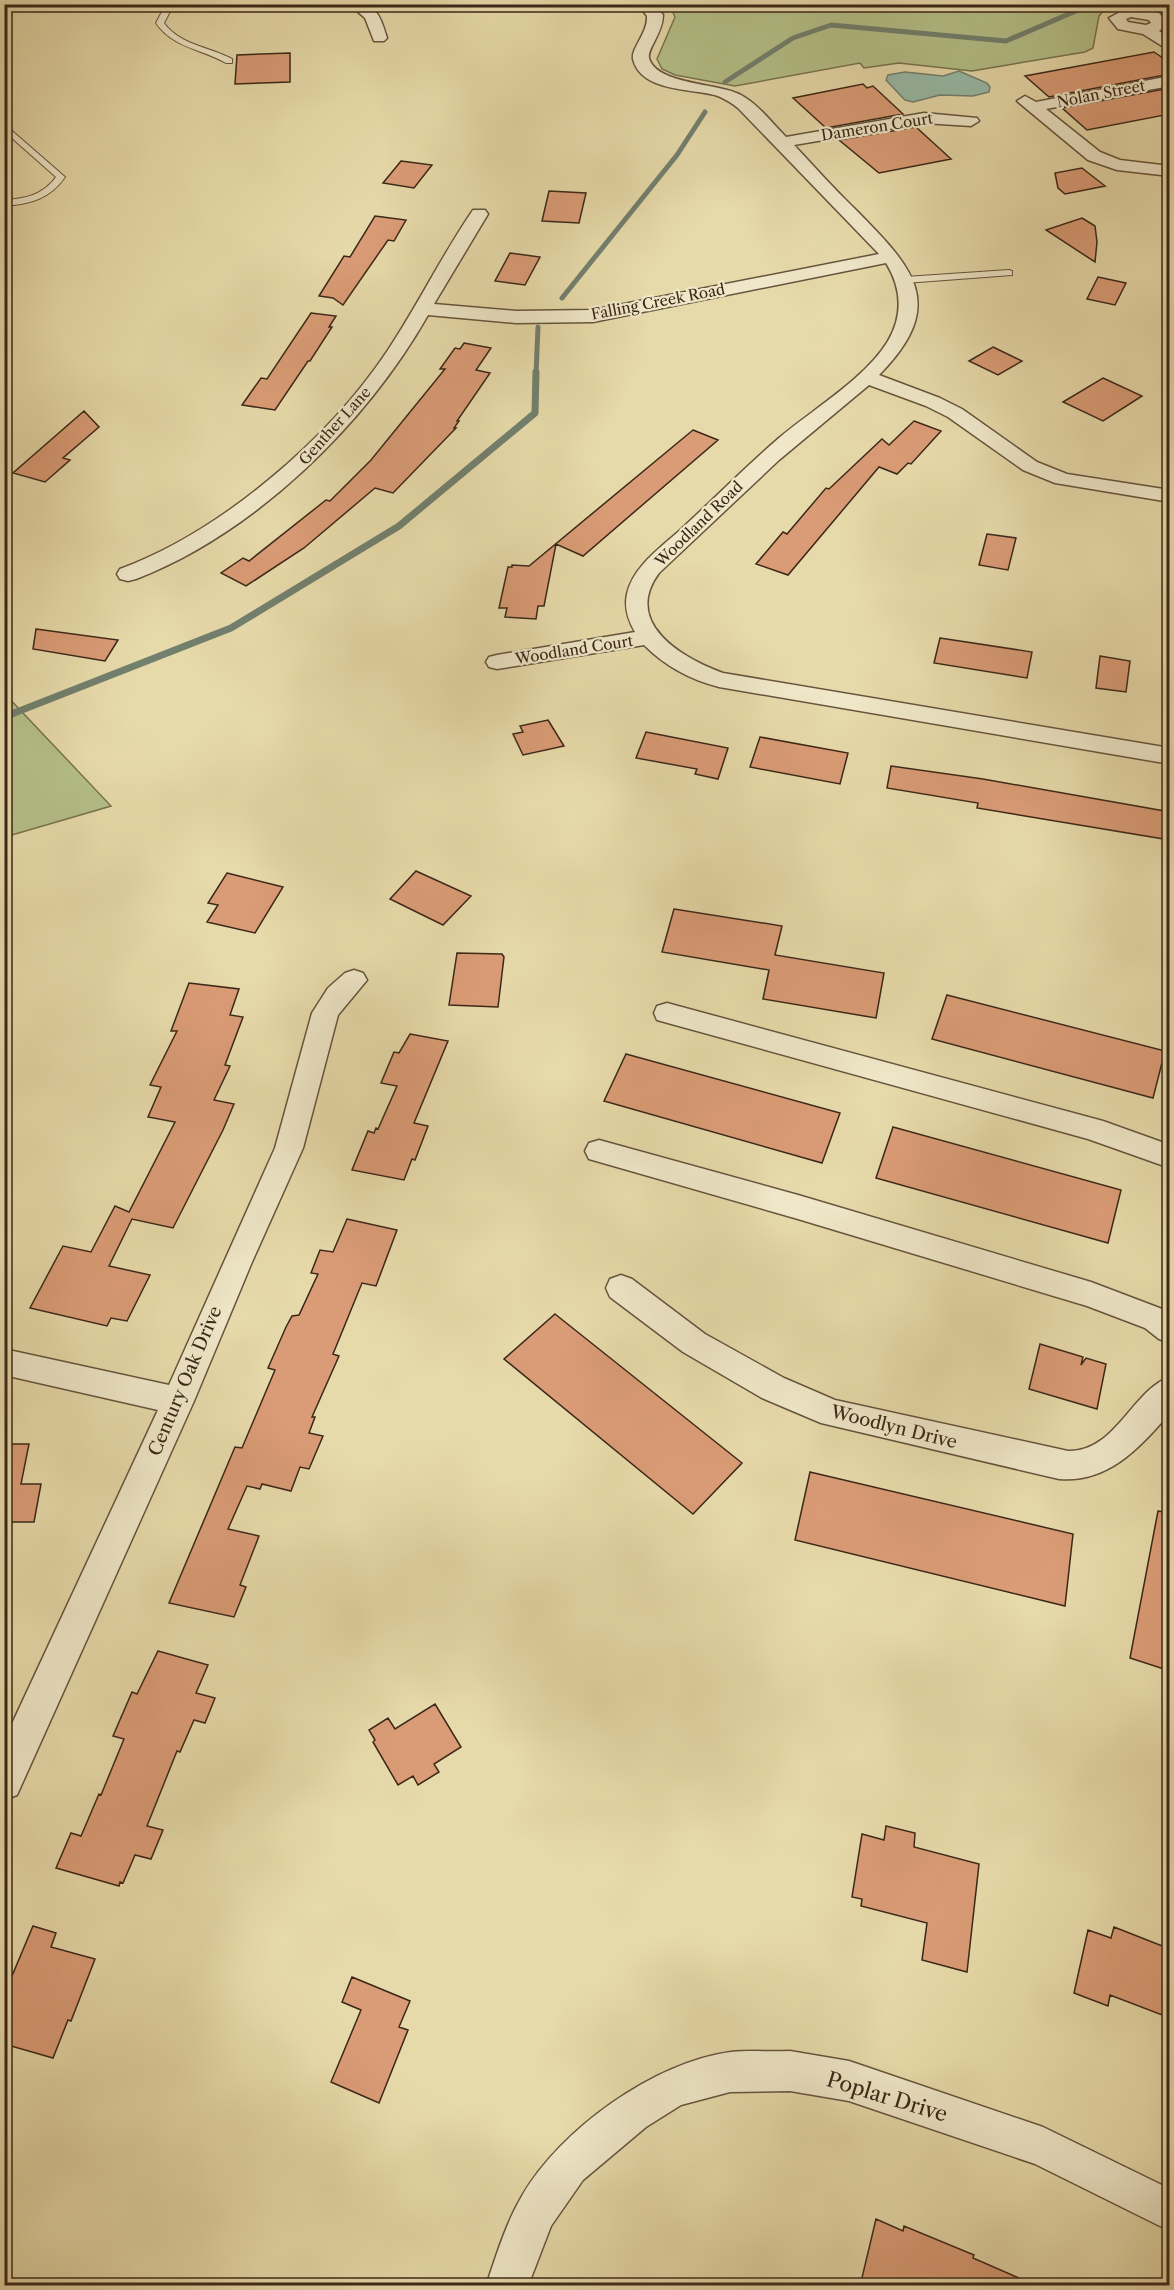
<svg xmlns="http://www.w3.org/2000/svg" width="1174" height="2290" font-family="'Libre Caslon Text',serif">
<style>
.green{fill:#b5c089;stroke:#787450;stroke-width:1.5}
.water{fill:#97bba8;stroke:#72806e;stroke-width:1.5}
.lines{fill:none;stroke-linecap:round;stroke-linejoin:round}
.stream-far1{stroke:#72806e;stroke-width:5}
.stream{stroke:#72806e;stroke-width:7}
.building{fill:#da9c76;stroke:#3b2718;stroke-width:1.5}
.service-casing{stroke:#66543c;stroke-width:2}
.minor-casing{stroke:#66543c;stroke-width:3}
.service{fill:#efe7c8;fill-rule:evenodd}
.minor{fill:#efe7c8;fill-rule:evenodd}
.labels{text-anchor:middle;stroke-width:4.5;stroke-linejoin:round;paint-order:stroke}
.far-street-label{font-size:15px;fill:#3b2718;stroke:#efe7c8}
.street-label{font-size:18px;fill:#3b2718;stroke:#efe7c8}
.near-street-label{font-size:21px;fill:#3b2718;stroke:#efe7c8}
</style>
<rect width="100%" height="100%" fill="#e7daaa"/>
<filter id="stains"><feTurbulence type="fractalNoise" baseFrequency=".00333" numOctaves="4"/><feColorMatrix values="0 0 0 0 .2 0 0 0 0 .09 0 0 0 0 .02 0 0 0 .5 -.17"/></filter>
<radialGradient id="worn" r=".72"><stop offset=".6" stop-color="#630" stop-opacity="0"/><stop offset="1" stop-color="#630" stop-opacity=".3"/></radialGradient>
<path class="green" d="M680 4H1130V5L1106 8 1099 16 1093 48 1085 52 972 71 899 63 864 68 860 63 735 86 675 75 662 69 657 59 675 17 670 6Z
M5 694 111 806 5 837Z"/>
<path class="water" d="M959 71 987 83 990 87 989 92 973 96 940 95 913 102 905 100 886 80 888 75 905 72 943 76Z"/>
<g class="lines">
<path class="stream-far1" d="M725 82 793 38 831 25 1006 41 1092 4
M562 298 677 155 705 112
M536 374 538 327"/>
<path class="stream" d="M4 717 231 628 399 526 535 413 536 372"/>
</g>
<path class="building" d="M1154 52 1170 63V74L1049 97 1025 76Z
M290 53V82L235 84 237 55Z
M863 84 867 88 873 86 903 114 826 128 793 98Z
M1170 88V114L1087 130 1062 108Z
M916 127 951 159 879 173 839 140Z
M401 161 432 165 414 188 383 183Z
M1082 168 1105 186 1065 194 1058 188 1055 173Z
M549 191 586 193 579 223 542 221Z
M375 216 406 220 394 241 388 240 343 305 333 298 319 296 344 256 350 257Z
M1082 218 1095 226 1097 242 1095 262 1046 230Z
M510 253 540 257 525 285 495 281Z
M1098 277 1126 283 1115 305 1087 299Z
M311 313 336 316 329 327H332L310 361H308L275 410 242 405 261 378 267 379Z
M464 343 491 348 476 370 490 373 457 421H459L454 428H456L393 493 375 488 304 548 246 586 221 573 243 558 249 561 326 500 330 501 371 460 445 369H440L455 348 460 349Z
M993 347 1022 361 998 375 969 361Z
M1103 378 1142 396 1103 421 1063 402Z
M84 411 99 427 63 458 70 460 45 482 13 473Z
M914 421 941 431 911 464 908 463 897 474 879 467 788 575 756 564 783 532 787 534 826 488 829 489 882 439 889 445Z
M693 430 718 440 583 556 556 544 544 606H538L536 619 505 617 507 608H499L508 567H512V565L529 566Z
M987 534 1016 538 1008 570 979 565Z
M36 629 118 640 105 661 33 649Z
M940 638 1032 652 1027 678 934 663Z
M1100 656 1130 661 1126 692 1096 688Z
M548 720 564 746 523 755 513 734 523 732 520 726Z
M646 732 728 748 718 779 695 774 697 769 636 758Z
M760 737 848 753 840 784 750 767Z
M891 766 983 779 1170 812V840L977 808 978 803 887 788Z
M416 871 471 896 443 925 390 899Z
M227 873 283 887 255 933 207 922 218 905 208 903Z
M674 909 782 926 775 955 884 973 876 1018 763 999 769 970 662 952Z
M457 953 502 954 504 957 498 1007 449 1005Z
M189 983 239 989 230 1015 243 1017 225 1065 230 1066 214 1100 234 1104 223 1130 173 1228 132 1219 109 1266 150 1275 127 1321 111 1318 107 1326 30 1308 63 1246 91 1252 115 1206 129 1212 175 1122 148 1117 161 1087 150 1085 177 1031H171Z
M947 995 1165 1051 1153 1098 932 1039Z
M410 1034 448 1041 414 1123 428 1126 415 1160 412 1159 404 1180 352 1170 368 1131 374 1133 376 1128 378 1129 397 1086 381 1083 394 1052 399 1053Z
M626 1054 840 1113 822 1163 604 1101Z
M893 1127 1121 1190 1108 1243 876 1178Z
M347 1219 397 1230 376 1286 362 1283 333 1354 339 1356 312 1417H315L309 1433 323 1436 309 1469 300 1467 291 1491 262 1484 260 1489 247 1486 228 1529 259 1536 240 1585 246 1587 234 1617 169 1603 235 1447 242 1448 275 1370 268 1368 286 1327 292 1316 299 1315 318 1274 311 1273 320 1250 333 1252Z
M555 1314 742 1463 693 1514 504 1359Z
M1040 1344 1083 1357 1081 1365 1086 1358 1106 1364 1097 1409 1029 1389Z
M4 1444H29L21 1484H41L34 1522H4Z
M810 1472 1073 1534 1065 1606 795 1540Z
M1158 1511 1170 1513V1671L1130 1658Z
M158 1651 208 1665 196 1693 215 1698 205 1723 194 1720 180 1752 177 1751 147 1826 163 1830 151 1859 135 1855 123 1883 120 1882 119 1886 56 1868 71 1833 81 1836 99 1794 101 1795 124 1739 113 1736 132 1692 137 1694Z
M435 1704 461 1747 434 1764 439 1772 418 1785 413 1776 398 1785 373 1742 375 1740 369 1730 388 1718 395 1729Z
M886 1826 915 1833 914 1847 979 1864 967 1972 922 1960 927 1923 861 1906 862 1899 852 1897 862 1834 884 1840Z
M33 1926 56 1933 51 1947 95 1959 71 2021 68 2020 53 2058 4 2044V1995Z
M1114 1927 1170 1949V2018L1110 1995 1108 2006 1074 1993 1088 1930 1111 1938Z
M352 1977 410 2001 399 2027 408 2030 379 2103 331 2082 361 2010 342 2002Z
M876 2219 903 2231 904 2226 974 2255 973 2258 1037 2286H860Z"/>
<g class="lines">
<g class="service-casing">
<path id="service" d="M166 4H174L164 23C180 45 210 47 232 59V63H226C202 49 173 48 156 23Z
M4 124 65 177C50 199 30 204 4 206V200C25 199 43 195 56 177L4 131Z
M4 167 10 170V174H4Z
M1009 270 1012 271V275L905 283 900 280 905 277Z"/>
</g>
<g class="minor-casing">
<path id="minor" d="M349 4C377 4 379 13 387 38L384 41H374L365 18Z
M638 4H654L663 15C663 33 647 49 649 58 656 85 720 83 741 95 759 105 772 123 786 137L924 113 977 118 979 121 971 126 924 123 794 145C814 166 833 188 854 208 912 267 950 303 879 375L940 398 962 409 1037 462 1067 474 1170 490V502L1055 483 1023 470 948 417 926 406 869 385 779 460 659 573C622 623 682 658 723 673L1170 748V764L719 687C691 680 665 666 644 645L497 669 489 667 486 662 489 657 497 655 635 632C628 620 624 608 627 594 633 567 660 548 679 531 713 500 744 468 779 438 813 409 865 379 888 341 903 315 902 289 886 263L593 322 516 323 428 315C366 424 255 533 136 579L128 581 120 579 117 574 120 569C221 532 329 439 388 350 418 305 442 255 473 210H485L488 214 434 304 516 311 593 310 879 254 738 108C732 103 725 99 718 96 694 88 641 93 633 59 631 48 648 33 647 16Z
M1129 7 1159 13 1168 24 1159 31 1170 38V51L1143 34 1118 29 1109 18ZM1131 17 1149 20 1151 23 1146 25 1128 22 1126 19Z
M1170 76V86L1046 109 1100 152 1120 160 1170 166V176L1117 170 1088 160 1017 101 1025 96 1036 102Z
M354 970 363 973 367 980 338 1015 303 1148 252 1262 194 1401 17 1795 4 1800V1741L158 1410 4 1375V1349L169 1385 275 1148 312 1013 328 988 345 973Z
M667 1003 1103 1121 1170 1145V1168L1088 1139 657 1020 654 1013 657 1006Z
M599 1140 798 1195 1091 1282 1170 1312V1343L1159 1339 1145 1328 1087 1306 798 1219 589 1159 585 1151 589 1143Z
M621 1275 632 1279 705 1334 784 1378 835 1400 1068 1451C1116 1452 1132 1390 1170 1377V1413C1139 1448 1109 1483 1059 1479L821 1423 762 1398 683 1352 610 1297 606 1288 610 1279Z
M790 2051 849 2061 1043 2127 1170 2189V2231L1035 2164 849 2101 790 2091 730 2092 681 2105 646 2127 583 2180 551 2226 528 2286H486C496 2256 506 2223 522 2196 560 2130 654 2062 731 2052 750 2050 771 2052 790 2051Z"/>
</g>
<use href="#service" class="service"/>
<use href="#minor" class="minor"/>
</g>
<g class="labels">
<g class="far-street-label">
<text transform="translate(1101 94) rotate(-11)" y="5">Nolan Street</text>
<text transform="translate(877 127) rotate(-9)" y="5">Dameron Court</text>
<text transform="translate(658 302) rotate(-11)" y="5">Falling Creek Road</text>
<text transform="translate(335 426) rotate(-48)" y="5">Genther Lane</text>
<text transform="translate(699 524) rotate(-44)" y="5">Woodland Road</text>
<text transform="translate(574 650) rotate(-9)" y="5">Woodland Court</text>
</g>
<g class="street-label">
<text transform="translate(185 1381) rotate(-67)" y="6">Century Oak Drive</text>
<text transform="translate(894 1427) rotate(14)" y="6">Woodlyn Drive</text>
</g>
<g class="near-street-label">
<text transform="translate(887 2097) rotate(17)" y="7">Poplar Drive</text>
</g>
</g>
<rect width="1174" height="2290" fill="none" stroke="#e7daaa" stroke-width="24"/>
<rect x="6" y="6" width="1162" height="2278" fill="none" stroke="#3b2718" stroke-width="3"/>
<rect x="12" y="12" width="1150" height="2266" fill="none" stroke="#3b2718" stroke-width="1.5"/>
<rect width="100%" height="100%" filter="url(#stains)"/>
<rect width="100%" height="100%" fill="url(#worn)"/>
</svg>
